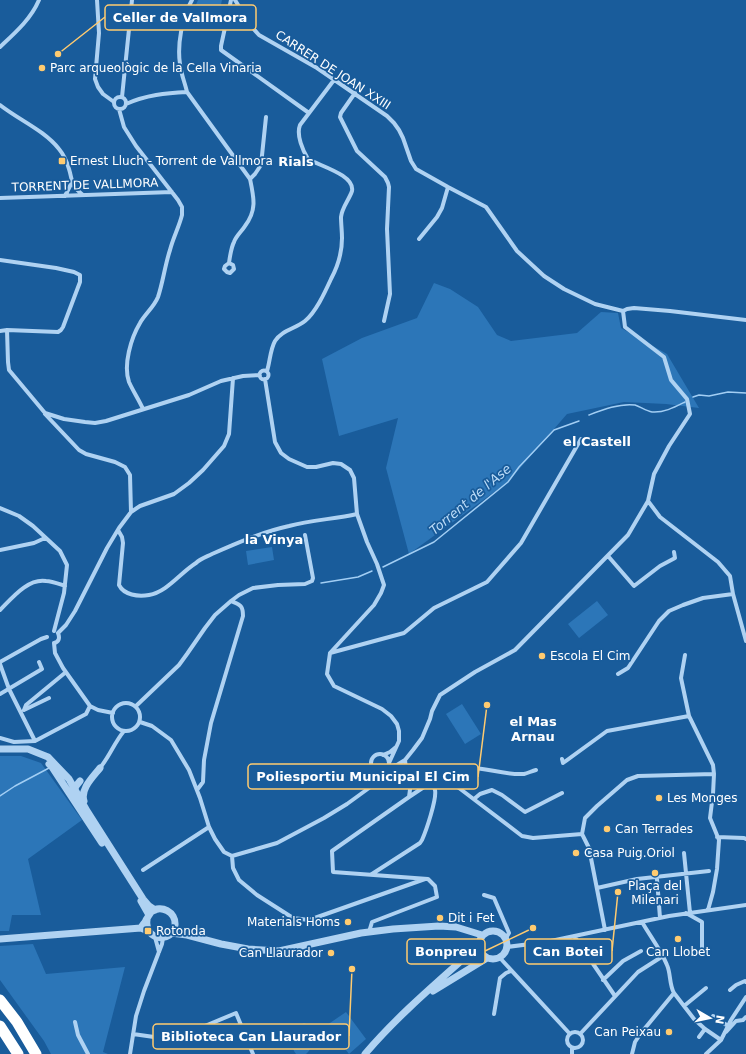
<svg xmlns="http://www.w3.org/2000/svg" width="746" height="1054" font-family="'DejaVu Sans',sans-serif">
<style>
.green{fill:#2c76b8}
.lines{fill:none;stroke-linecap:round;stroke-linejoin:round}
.stream{stroke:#a2cef4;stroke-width:1.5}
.minor{stroke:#afd2f2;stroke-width:4}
.tertiary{stroke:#afd2f2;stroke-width:7}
.motorway{stroke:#fff;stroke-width:11}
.poi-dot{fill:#ffcb70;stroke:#195c9b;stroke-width:1.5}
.labels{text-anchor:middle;stroke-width:3.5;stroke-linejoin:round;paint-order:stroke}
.poi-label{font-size:12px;fill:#fff;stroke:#195c9b;text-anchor:start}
.street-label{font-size:12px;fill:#fff;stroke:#195c9b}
.neighbourhood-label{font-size:13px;font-weight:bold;fill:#fff;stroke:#195c9b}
.water-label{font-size:13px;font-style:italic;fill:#bcdcf8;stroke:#195c9b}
.leader{fill:none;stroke:#ffcb70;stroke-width:1.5}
.callout-dot{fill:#ffcb70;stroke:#195c9b;stroke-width:1.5}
.callout{fill:#195c9b;stroke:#ffcb70;stroke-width:1.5}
.callout-label{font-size:13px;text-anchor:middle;font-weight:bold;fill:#fff}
</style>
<rect width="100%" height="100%" fill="#195c9b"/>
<path class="green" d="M198 0H222L216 26 189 21Z
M434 283 450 289 478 307 497 335 511 341 577 333 601 312 618 313 621 328 667 354 699 408 666 404 624 402 567 414 508 482 409 554 386 468 398 418 339 436 322 359 362 338 417 318Z
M272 547 274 560 248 565 246 551Z
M597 601 608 615 579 638 568 624Z
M462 704 481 734 465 744 446 714Z
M0 756H21L41 763 82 820 28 859 41 915H12L9 931H0Z
M33 944 46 974 125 967 103 1052 108 1054H51L44 1041 0 980V946Z
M346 1012 366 1039 349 1054 327 1025Z
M304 1023C317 1028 315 1046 306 1054H296C288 1044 292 1027 304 1023Z"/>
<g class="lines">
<path class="stream" d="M693 397 699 395 709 396 728 392 746 393
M589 415C602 410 620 403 635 405 641 407 646 411 652 412 664 413 675 407 685 402
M383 567 434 542 508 482 519 467 554 430 579 421
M321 583 358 577 372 571
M0 796 15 786 49 768"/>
<path class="minor" d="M97 0 99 33 95 79 98 87 103 94 114 102
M192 0C182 17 177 45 180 64 181 74 185 83 187 92L250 179 255 174 261 165 266 117
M231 0 221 46V50L309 113
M235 0 251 26 259 35 317 68 387 116 394 123 399 130 403 138 411 161 416 169 448 187 486 207 517 251 544 276 564 289 595 304 623 311
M0 47C15 33 31 19 39 0
M355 93 341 113 340 117 357 151 385 177 388 183 389 187 387 229 390 294 384 321
M122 97 132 0
M114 103a6 6 0 1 1 12 0a6 6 0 1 1-12 0Z
M126 104C146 95 166 93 187 92
M0 105C19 120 44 130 59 149 64 155 67 162 69 169 73 182 70 185 83 195
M119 109 124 127 136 146 178 200 182 207V215C179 227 173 238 170 250 165 265 163 282 158 297 154 307 145 314 140 323 131 338 123 365 129 382 133 391 139 400 143 409
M65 196 72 182
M0 198 172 192
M419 239 437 217 442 208 448 187
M0 260 56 268 74 272 80 275V282L63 327 61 330 58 332 7 330 0 331
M229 263 225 266 224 269 227 272 230 273 234 269 233 265 229 263C230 256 231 248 234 242 236 236 242 231 245 226 257 210 254 198 250 179
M623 311 627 309 634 308 670 311 746 320
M7 330 8 362 9 370 45 413 64 419 85 422 95 423 106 421 189 395 221 381 243 376 260 375
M259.5 375a4.5 4.5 0 1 1 9 0a4.5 4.5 0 1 1-9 0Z
M267 371C270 362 270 350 275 341 282 330 295 329 305 321 316 312 325 292 331 279 338 266 342 253 342 238 342 231 341 224 341 217 342 207 349 200 352 191 355 175 320 166 308 159 303 151 296 135 300 125L334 80
M265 379 275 442 281 453 289 459 307 467H316L333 463 341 464 350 470 354 478 357 514 367 542 377 564 384 585 381 593 374 605 330 653 327 674 334 686 382 709 391 716 397 724 399 731V741L389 763
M45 414 79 450 86 454 115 462 125 467 130 475 131 512 119 528 107 548 75 611 66 625 58 633
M648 501 660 517 718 562 730 576 733 594 746 641
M0 508 19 516 33 526 60 551 67 565 64 593 54 631
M131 512 140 506 174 494 189 483 203 470 224 446 229 434 233 378
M118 530 122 537 123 543 119 585C124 595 138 597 149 595 167 592 180 573 196 563 200 559 206 557 212 554 237 543 262 532 289 526 311 520 335 519 357 514
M0 550 34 543 45 538
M608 556 634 586 660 566 675 558 674 552
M0 610C12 598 28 578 46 581 52 581 59 584 65 586
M54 643 55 653 63 668 90 706 98 710 113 713
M54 643C59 642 60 638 58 633
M330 653 404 633 434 608 487 582 521 543 581 439
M685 655 681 678 689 716 713 765 714 774 713 794 710 818 719 840 717 869 713 892 708 910
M0 662 41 639 47 637
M0 664 9 689 35 741
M618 674 628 668 659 621 669 611 683 605 703 598 733 594
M0 694 42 669 39 662
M112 717a14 14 0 1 1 28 0a14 14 0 1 1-28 0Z
M136 706 179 665 187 654 205 628 215 615 231 601 239 595 253 588 278 585 305 584 312 581 313 578 305 535
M24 710 26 705 66 672
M24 710 49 698
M140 722 152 726 171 740 189 770 200 798 209 827 215 839 224 852 232 856
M0 738 14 742 35 741 86 714 90 706
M371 763a9 9 0 1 1 18 0a9 9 0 1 1-18 0Z
M383 755 390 752 396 747
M562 759 563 763 607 731 689 716
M405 760 406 769 410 778 411 782 409 797 332 851 333 872 428 879
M389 766 397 765 405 760 413 750 422 738 430 719 432 711 440 695 475 672 515 650 628 535 648 501 654 474 669 446 690 414 687 399 671 380 664 357 625 327 623 311
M99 769C109 758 114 743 124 731
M385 770 410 778 428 777 442 775 451 780 459 788 522 836 533 838 582 834 589 848 605 930
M442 775C470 758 495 776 524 774 528 773 532 771 536 770
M197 790 203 782 204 760 211 723 243 616C243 605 240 605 231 601
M474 799 480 794 492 790 502 795 525 812 562 793
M582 834 585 818 597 806 627 780 638 776 714 774
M717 837 744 838 746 839
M684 853 690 913
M232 856 233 868 239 880 257 895 293 918 309 920 425 879
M232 856 277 843 324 818 347 804 369 788 381 772
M143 870 209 827
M372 874 420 843 422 840C426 831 437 799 435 790 434 787 434 787 431 785H427L409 797
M657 879 660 918
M597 888 637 879 709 871
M484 895 494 898 509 933 506 938
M686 913 702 922V951
M642 922C650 936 661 950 667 965 671 974 669 984 674 993L694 1019 705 1029 721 1040
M369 932 372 922 437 897 435 886 428 879
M574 936 615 996
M155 937 159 952
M507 947 546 942 669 916 746 905
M500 958 570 1034
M603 980 623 961 641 951
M730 990 736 985 745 981 746 982
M684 1006 706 988
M494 1014 500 978 506 973 511 971
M713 1016 728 1026
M75 1022 78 1035 88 1054
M726 1032 736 1021 743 1020 746 1017
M567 1040a8 8 0 1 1 16 0a8 8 0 1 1-16 0Z
M133 1034 168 1039 181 1036 236 1013 253 1054
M580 1034 638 972 663 956
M699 1037 705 1029
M130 1054 136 1016 144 991 162 944 163 938
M572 1054V1048
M632 1054 635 1042 641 1033 674 993
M706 1054 721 1040 731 1020 746 997"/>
<path class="tertiary" d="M0 749H28L48 757 69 779 87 811 143 899 149 906 155 910
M49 764 52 767 102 843
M74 792 76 786 80 781
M84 801C80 789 93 777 100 768
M141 901 149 915
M141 928C142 925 145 923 146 920 148 917 149 915 151 912 161 904 176 912 175 925 173 944 144 941 147 920
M479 945a14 14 0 1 1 28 0a14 14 0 1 1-28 0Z
M171 933 187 935 221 944 248 949 279 951 361 933 393 929 439 926 456 927 482 935
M0 939 141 928 148 931
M433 991 487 958
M365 1054C399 1014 440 980 479 945"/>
<path class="motorway" d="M0 1000 17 1022 36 1054
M0 1026 18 1054"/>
</g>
<g class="poi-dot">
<circle cx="42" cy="68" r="4"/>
<rect x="58" y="157" width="8" height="8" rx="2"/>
<circle cx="542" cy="656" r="4"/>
<circle cx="659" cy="798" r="4"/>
<circle cx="607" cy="829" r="4"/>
<circle cx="576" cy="853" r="4"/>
<circle cx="655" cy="873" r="4"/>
<circle cx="440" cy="918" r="4"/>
<circle cx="348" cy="922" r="4"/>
<rect x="144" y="927" width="8" height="8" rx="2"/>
<circle cx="678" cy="939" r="4"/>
<circle cx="331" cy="953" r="4"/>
<circle cx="669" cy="1032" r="4"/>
</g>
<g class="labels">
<g class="poi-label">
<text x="50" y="72">Parc arqueològic de la Cella Vinaria</text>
<text x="70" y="165">Ernest Lluch - Torrent de Vallmora</text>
<text x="550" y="660">Escola El Cim</text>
<text x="667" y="802">Les Monges</text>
<text x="615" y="833">Can Terrades</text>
<text x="584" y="857">Casa Puig.Oriol</text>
<text x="655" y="890" text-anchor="middle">Plaça del<tspan x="655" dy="14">Milenari</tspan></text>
<text x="448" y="922">Dit i Fet</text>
<text x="340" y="926" text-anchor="end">Materials Homs</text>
<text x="156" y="935">Rotonda</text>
<text x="678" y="956" text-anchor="middle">Can Llobet</text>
<text x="323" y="957" text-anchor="end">Can Llaurador</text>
<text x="661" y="1036" text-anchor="end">Can Peixau</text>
</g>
<g class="street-label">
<text transform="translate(333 70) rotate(33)" y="4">CARRER DE JOAN XXIII</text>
<text transform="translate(85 185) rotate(-2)" y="4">TORRENT DE VALLMORA</text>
</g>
<g class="neighbourhood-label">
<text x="296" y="166">Rials</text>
<text x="597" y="446">el Castell</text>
<text x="274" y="544">la Vinya</text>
<text x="533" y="726">el Mas<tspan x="533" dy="15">Arnau</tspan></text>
</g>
<g class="water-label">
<text transform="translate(470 499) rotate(-40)" y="5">Torrent de l'Ase</text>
</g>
</g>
<path class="leader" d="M58 54L105 17M487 705L478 777M533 928L485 951M618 892L612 951M352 969L349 1036"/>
<g class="callout-dot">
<circle cx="58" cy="54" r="4"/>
<circle cx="487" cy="705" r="4"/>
<circle cx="533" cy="928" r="4"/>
<circle cx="618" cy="892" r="4"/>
<circle cx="352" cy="969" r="4"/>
</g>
<g class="callout">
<rect x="105" y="5" width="151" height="25" rx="4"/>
<rect x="248" y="764" width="230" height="25" rx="4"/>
<rect x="407" y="939" width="78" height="25" rx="4"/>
<rect x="525" y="939" width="87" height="25" rx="4"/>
<rect x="153" y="1024" width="196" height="25" rx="4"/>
</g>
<g class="callout-label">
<text x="180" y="22">Celler de Vallmora</text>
<text x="363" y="781">Poliesportiu Municipal El Cim</text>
<text x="446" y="956">Bonpreu</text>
<text x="568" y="956">Can Botei</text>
<text x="251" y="1041">Biblioteca Can Llaurador</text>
</g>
<g transform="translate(710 1018) rotate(99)" stroke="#195c9b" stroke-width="3" paint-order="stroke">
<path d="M0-3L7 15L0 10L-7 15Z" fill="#ffffff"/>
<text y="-6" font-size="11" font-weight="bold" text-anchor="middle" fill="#ffffff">N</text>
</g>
</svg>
